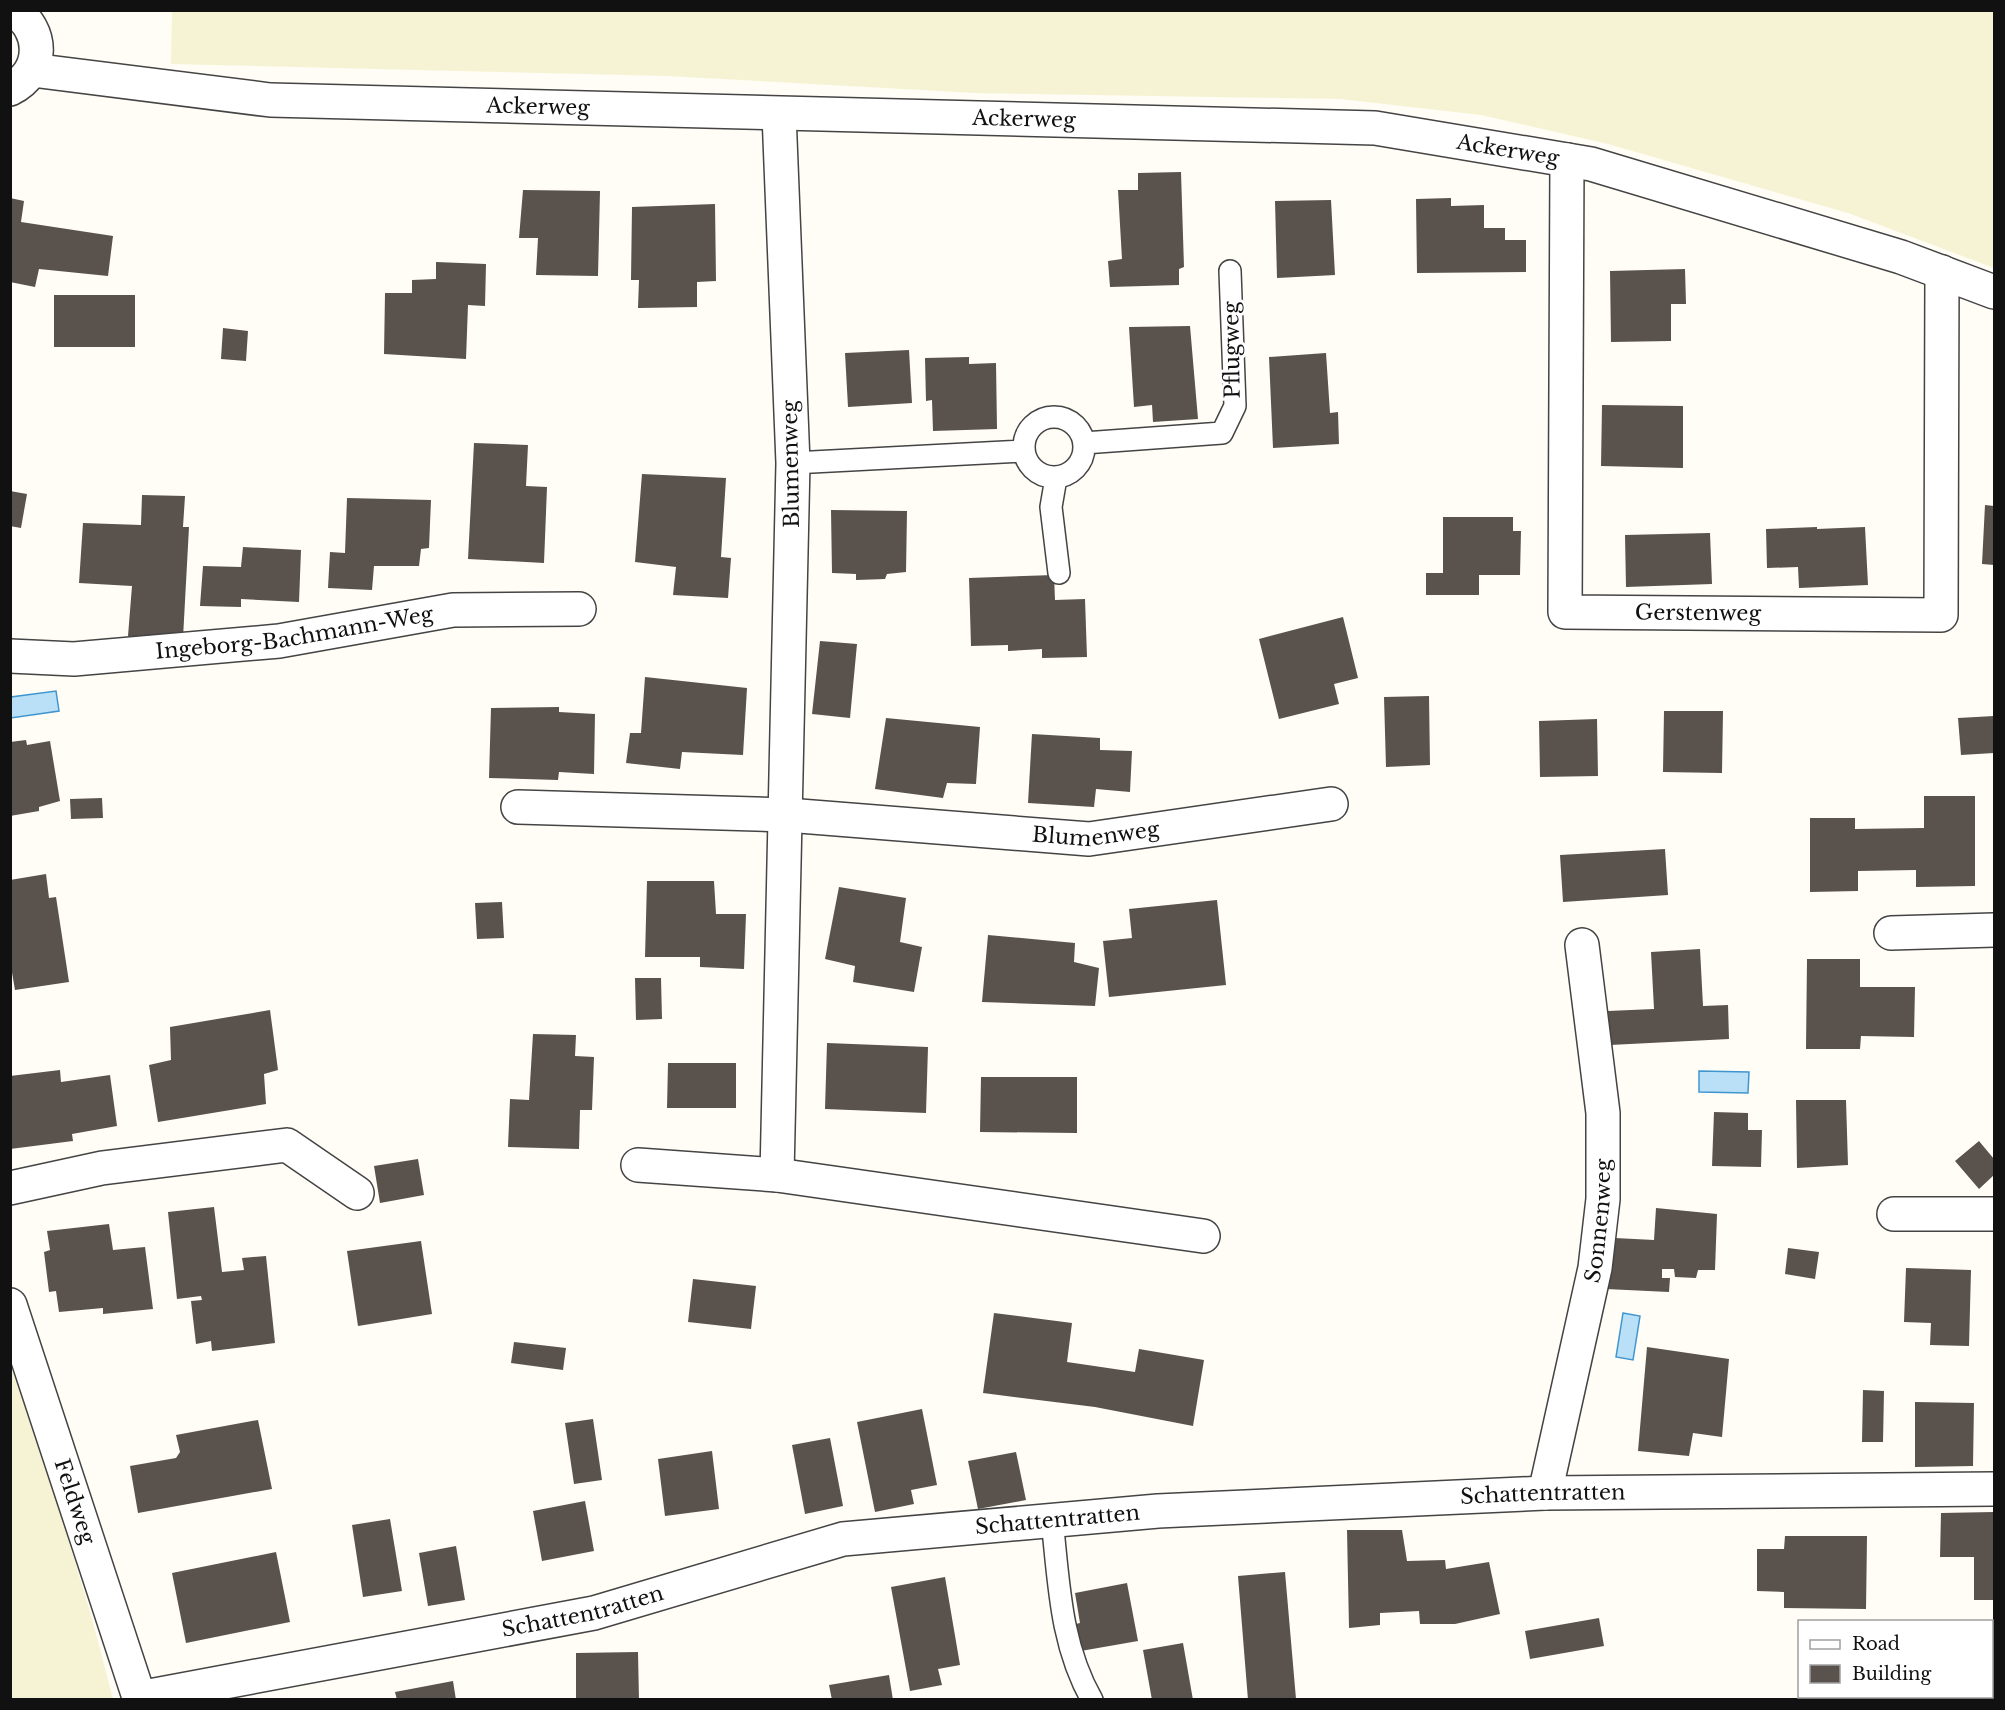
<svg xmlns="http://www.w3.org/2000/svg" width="2005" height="1710" font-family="'Libre Baskerville',serif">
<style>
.farmland{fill:#f6f3d4}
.water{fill:#b9e0f7;stroke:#3f96cf;stroke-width:1.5}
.building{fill:#5a524d}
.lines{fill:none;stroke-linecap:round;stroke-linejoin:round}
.service-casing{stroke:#444;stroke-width:24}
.minor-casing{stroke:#444;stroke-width:36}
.tertiary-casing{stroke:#444;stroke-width:36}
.service{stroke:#fff;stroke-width:21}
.minor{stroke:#fff;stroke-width:33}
.tertiary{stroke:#fff;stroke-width:33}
.labels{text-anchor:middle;stroke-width:6;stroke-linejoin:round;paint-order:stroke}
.street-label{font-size:21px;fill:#111;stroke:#fff}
</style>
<rect width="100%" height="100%" fill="#fffdf5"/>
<path class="farmland" d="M172 10 1994 11V268L1848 213 1608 144 1481 115 1340 99 975 93 667 76 171 64Z
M10 1350 90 1611 113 1699H11Z"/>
<path class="water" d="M56 691 59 711 11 718V697Z
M1699 1071 1749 1072 1748 1093 1699 1092Z
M1623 1313 1640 1316 1633 1360 1616 1357Z"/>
<path class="building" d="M1181 172 1184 267 1179 269V285L1110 287 1108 261 1122 259 1118 190H1138V173Z
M523 190 600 191 598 276 536 275 538 238H519Z
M10 198 24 201 21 222 113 236 108 276 39 269 35 287 10 282Z
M1451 198V206L1484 205V228H1505V240H1526V272L1417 273 1416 199Z
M1331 200 1335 275 1277 278 1275 201Z
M715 204 716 281 697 282V307L638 308 639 280H631L632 207Z
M436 262 486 264 485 306 468 305 466 359 384 354 385 293H412V280L436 279Z
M1685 269 1686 304H1671V341L1611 342 1610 271Z
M54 295H135V347H54Z
M1190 326 1198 419 1153 422 1152 405 1134 407 1129 327Z
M223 328 248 331 246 361 221 359Z
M909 350 912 403 848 407 845 353Z
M1326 353 1330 413 1338 412 1339 444 1273 448 1269 357Z
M969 357V364L996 363 997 429 933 431 932 400 926 401 925 358Z
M1602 405 1683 406V468L1601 466Z
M474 443 528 445 526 486 547 487 544 563 468 559Z
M642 474 726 478 721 557 731 558 728 598 673 595 676 567 635 562Z
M10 491 27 494 21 528 10 526Z
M142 495 185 496 183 527H189L183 638 128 636 132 586 79 583 83 523 141 525Z
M347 498 431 500 429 548 421 549 419 566H374L372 590 328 588 330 552 345 553Z
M1985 505 1994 506V565L1982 564Z
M831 510 907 511 906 572 887 574 885 579 856 580V574L832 573Z
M1443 517H1513V531H1521L1520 575H1479V595H1426V573H1443Z
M1817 527V529L1865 527 1868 585 1799 588 1798 567 1767 568 1766 529Z
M1710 533 1712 584 1626 587 1625 535Z
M243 547 301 550 299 602 241 599V607L200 606 203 566 241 567Z
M1054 575 1055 600 1085 599 1087 657 1042 658V649L1008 651V645L971 646 969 578Z
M1343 617 1358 678 1334 684 1339 704 1279 719 1259 639Z
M820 641 857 644 850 718 812 714Z
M645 677 747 688 743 755 682 752 680 769 626 763 630 733H641Z
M1429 696 1430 765 1386 767 1384 697Z
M559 707V712L595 714 594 774 559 772 558 780 489 778 491 708Z
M1664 711H1723L1722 773 1663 772Z
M1994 716V753L1961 755 1958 718Z
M886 718 980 727 976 784 947 783 943 798 875 789Z
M1597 719 1598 776 1540 777 1539 721Z
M1032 734 1100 738V750L1132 751 1130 792 1096 789 1094 807 1028 803Z
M26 740 27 745 50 741 60 801 39 807V811L10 816V742Z
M1924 796H1975V886L1916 887V870L1858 871V891L1810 892V818H1855V829L1924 828Z
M102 798 103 818 71 819 70 799Z
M1665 849 1668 895 1563 902 1560 855Z
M46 874 49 898 56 897 69 982 15 990 10 961V880Z
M647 881H714L716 914H746L744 969 700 967V957H645Z
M839 887 906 898 900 942 922 947 914 992 853 982 855 966 825 959Z
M1217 900 1226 985 1109 997 1103 941 1132 938 1129 909Z
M502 902 504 938 477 939 475 903Z
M988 935 1075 943 1074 962 1099 968 1095 1006 982 1002Z
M1700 949 1703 1006 1728 1005 1729 1039 1610 1045 1608 1011 1654 1009 1651 952Z
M1807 959H1860V987H1915L1914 1037 1861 1036 1860 1049H1806Z
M635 978H661L662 1019 636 1020Z
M270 1010 278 1070 264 1074 266 1104 158 1122 149 1065 171 1060 170 1027Z
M533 1034 576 1035 575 1056 594 1057 592 1110H580L579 1149 508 1147 510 1099 529 1100Z
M827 1043 928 1047 926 1113 825 1109Z
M668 1063H736V1108H667Z
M60 1070 61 1082 110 1075 117 1126 72 1134 73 1141 10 1149V1076Z
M981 1077H1077V1133L980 1132Z
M1796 1100H1846L1848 1165 1797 1168Z
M1714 1112 1748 1113V1130H1762L1761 1167 1712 1166Z
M1979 1141 1994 1159V1175L1979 1189 1955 1161Z
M418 1159 424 1195 380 1203 374 1166Z
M214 1207 222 1272 244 1270 242 1258 266 1256 275 1343 212 1351 211 1341 196 1344 191 1301 202 1300 201 1296 177 1299 168 1212Z
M1656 1208 1717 1214 1715 1270H1698L1696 1278 1675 1277 1674 1269H1662V1278H1670L1669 1292 1606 1289 1615 1238 1654 1240Z
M109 1224 113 1250 145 1247 153 1309 103 1314V1308L59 1312 56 1291 49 1292 44 1252 50 1250 47 1231Z
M421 1241 432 1314 358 1326 347 1251Z
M1788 1248 1819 1252 1815 1279 1785 1274Z
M1906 1268 1971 1270 1969 1346 1930 1345 1931 1323 1904 1322Z
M693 1279 756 1286 751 1329 688 1322Z
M994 1313 1072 1323 1067 1362 1135 1372 1139 1349 1204 1360 1193 1426 1095 1407 983 1393Z
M514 1342 566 1348 563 1370 511 1363Z
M1647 1347 1729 1359 1722 1437 1693 1433 1689 1456 1638 1451Z
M1863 1390 1884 1391 1883 1442H1862Z
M1915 1402 1974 1403 1973 1466 1915 1467Z
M922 1409 937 1485 911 1490 914 1504 875 1512 857 1422Z
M593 1419 602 1480 574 1484 565 1423Z
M258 1420 272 1489 138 1513 130 1466 176 1458 180 1452 176 1435Z
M830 1438 843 1506 805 1514 792 1445Z
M712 1451 719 1509 665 1516 658 1459Z
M1016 1452 1026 1500 978 1509 968 1461Z
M585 1501 594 1551 542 1561 533 1511Z
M1994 1512V1600H1974V1557H1940L1941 1513Z
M390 1519 402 1591 363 1597 352 1525Z
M1347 1530H1402L1407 1561 1445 1560 1446 1569 1489 1562 1500 1614 1455 1624H1420L1419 1611 1380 1613V1625L1349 1628Z
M1785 1536H1867L1866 1609 1784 1608V1592L1757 1591V1549H1784Z
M456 1546 465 1600 428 1606 419 1553Z
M276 1552 290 1622 186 1643 172 1573Z
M1285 1572 1296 1699 1248 1700 1238 1576Z
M945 1577 960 1665 938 1669 942 1685 910 1691 891 1587Z
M1127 1583 1138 1641 1075 1652 1071 1625 1080 1623 1075 1593Z
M1599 1618 1604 1646 1530 1659 1525 1631Z
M1183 1643 1193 1700H1152L1143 1650Z
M638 1652 639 1700H576V1653Z
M889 1675 893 1700H832L829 1685Z
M453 1681 456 1700H397L395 1692Z"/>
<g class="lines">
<g class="service-casing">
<path id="service" d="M1024 447a30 30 0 1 1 60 0a30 30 0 1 1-60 0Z
M1084 443 1222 433 1235 406 1230 271
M793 463 1023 451
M1056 478 1051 507 1059 573
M1052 1520C1059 1582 1060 1644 1092 1700"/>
</g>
<g class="minor-casing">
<g id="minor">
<path id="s1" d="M1567 160 1565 612 1941 615 1942 272"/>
<path id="s2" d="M10 656 74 659 279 641 453 610 579 609"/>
<path id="s3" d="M518 807 787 815 1089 839 1331 804"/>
<path d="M1891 933 1994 930"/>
<path d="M638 1165 777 1175 1203 1236"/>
<path d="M777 1175 793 463 779 114"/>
<path d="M10 1188 102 1168 287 1145 357 1193"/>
<path d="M1894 1214H1994"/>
<path id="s4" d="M10 1305 140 1700"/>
<path id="s5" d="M1545 1493 1595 1268 1603 1199V1113L1582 945"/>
<path id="s6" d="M139 1698 594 1613 843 1539 1158 1511 1545 1493 1994 1489"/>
</g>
</g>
<g class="tertiary-casing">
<g id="tertiary">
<path id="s7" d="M32 70 270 100 1375 128 1591 164 1901 257 1994 292"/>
<path d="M10 89C45 72 44 29 13 10"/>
</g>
</g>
<use href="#service" class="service"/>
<use href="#minor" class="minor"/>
<use href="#tertiary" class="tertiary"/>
</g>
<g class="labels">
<g class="street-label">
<text dy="7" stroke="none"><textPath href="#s7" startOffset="508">Ackerweg</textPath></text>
<text dy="7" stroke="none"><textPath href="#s7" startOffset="994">Ackerweg</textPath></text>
<text dy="7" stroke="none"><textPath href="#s7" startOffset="1480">Ackerweg</textPath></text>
<text transform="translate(1232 350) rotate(-91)" y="7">Pflugweg</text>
<text transform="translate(791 464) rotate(-91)" y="7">Blumenweg</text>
<text dy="7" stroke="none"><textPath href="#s1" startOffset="585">Gerstenweg</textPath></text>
<text dy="7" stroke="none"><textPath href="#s2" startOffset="286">Ingeborg-Bachmann-Weg</textPath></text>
<text dy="7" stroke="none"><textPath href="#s3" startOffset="579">Blumenweg</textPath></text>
<text dy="7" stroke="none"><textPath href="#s5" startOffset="278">Sonnenweg</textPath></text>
<text dy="7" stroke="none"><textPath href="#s6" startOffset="1424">Schattentratten</textPath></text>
<text dy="7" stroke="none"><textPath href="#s4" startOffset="207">Feldweg</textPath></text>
<text dy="7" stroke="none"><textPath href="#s6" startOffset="938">Schattentratten</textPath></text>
<text dy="7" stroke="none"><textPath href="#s6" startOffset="452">Schattentratten</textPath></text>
</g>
</g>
<rect width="2005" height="1710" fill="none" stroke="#111111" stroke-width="24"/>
<rect x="1798" y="1620" width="195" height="78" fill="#ffffff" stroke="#a0a0a0" stroke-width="1.5"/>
<rect x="1810" y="1640" width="30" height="9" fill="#ffffff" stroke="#a0a0a0" stroke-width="1.5"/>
<text x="1852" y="1650" font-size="18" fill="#111111">Road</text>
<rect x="1810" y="1665" width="30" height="18" fill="#5a524d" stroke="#a0a0a0" stroke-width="1.5"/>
<text x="1852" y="1680" font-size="18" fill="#111111">Building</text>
</svg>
